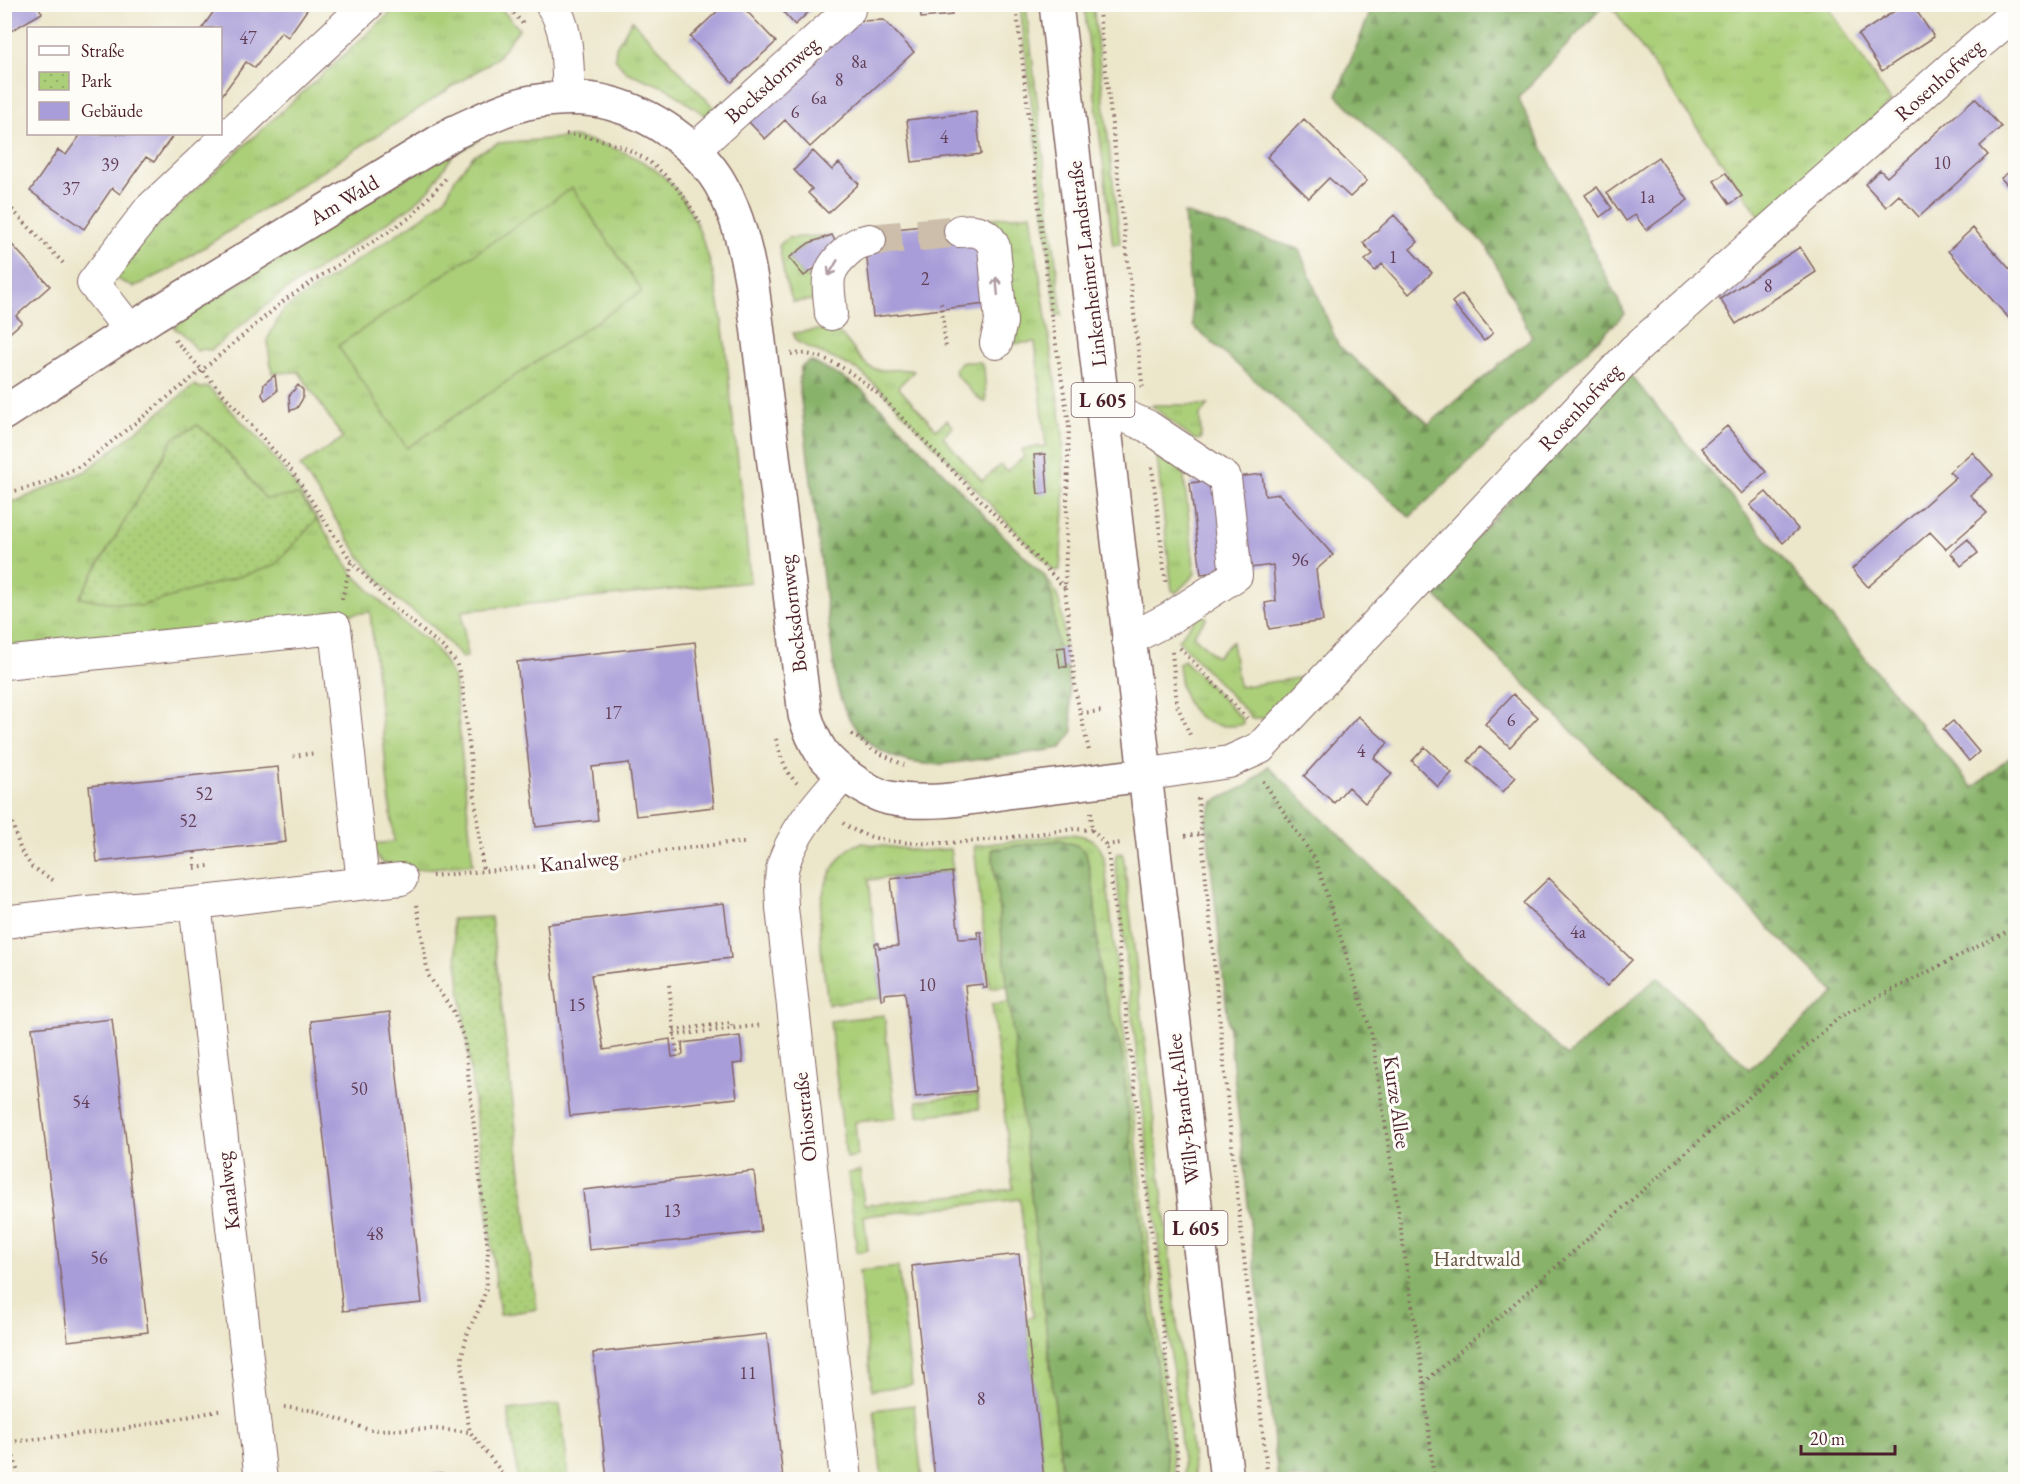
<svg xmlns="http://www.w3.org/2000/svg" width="2020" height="1484" font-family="'EB Garamond',serif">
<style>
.grass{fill:url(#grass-tufts);stroke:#7a7752;stroke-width:1.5}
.forest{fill:url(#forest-firs);stroke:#69684a;stroke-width:1.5}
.park{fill:url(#park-dots);stroke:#7a7752;stroke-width:1.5}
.pitch{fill:#abcf79;stroke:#7a7752;stroke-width:1.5}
.building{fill:#a89dd8}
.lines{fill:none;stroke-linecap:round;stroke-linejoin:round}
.minor-tunnel{stroke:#ccbeaa;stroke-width:32;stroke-dasharray:32 16;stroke-linecap:butt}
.minor-casing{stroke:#836563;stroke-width:34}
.major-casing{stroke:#836563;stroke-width:36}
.path{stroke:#836563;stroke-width:4;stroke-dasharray:1.5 4.5;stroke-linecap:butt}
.minor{stroke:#fff;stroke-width:32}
.major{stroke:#fff;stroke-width:33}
.oneway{stroke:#ae9aa0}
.labels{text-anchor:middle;stroke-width:6;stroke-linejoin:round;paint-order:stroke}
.number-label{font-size:18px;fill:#623e56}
.shield{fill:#fdfcf7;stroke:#806168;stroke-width:1.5}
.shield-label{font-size:20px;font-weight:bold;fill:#4a1f2b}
.street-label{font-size:21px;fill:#4a1f2b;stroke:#fdfcf7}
.park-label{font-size:21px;fill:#675442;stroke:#fdfcf7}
</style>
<defs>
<pattern id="grass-tufts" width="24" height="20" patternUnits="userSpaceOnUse" patternTransform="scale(1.5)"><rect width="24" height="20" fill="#abcf79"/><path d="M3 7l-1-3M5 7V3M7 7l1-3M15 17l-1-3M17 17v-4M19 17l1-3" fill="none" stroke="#95b169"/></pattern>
<pattern id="forest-firs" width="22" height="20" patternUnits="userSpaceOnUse" patternTransform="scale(1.5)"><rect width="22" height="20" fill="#88b269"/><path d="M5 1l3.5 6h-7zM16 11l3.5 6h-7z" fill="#719057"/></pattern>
<pattern id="park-dots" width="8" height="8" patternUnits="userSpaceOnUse" patternTransform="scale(1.5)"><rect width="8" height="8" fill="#abcf79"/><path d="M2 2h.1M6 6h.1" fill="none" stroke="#95b169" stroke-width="1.8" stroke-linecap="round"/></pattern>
</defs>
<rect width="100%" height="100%" fill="#fdfcf7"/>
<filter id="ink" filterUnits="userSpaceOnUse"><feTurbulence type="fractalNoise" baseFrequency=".0167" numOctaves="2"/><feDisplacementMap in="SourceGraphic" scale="12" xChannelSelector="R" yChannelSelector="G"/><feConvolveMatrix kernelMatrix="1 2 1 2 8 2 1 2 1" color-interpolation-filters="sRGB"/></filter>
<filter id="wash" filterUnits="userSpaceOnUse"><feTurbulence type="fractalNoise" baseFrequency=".008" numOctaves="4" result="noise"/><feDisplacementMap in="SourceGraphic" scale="24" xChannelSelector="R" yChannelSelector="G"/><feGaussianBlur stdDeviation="1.35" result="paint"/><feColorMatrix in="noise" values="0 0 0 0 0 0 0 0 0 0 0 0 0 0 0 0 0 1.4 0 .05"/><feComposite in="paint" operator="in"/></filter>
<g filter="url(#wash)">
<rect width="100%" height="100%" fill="#ece6ca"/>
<path class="grass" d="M399 5H498L519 29 497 58 169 270 134 287 114 278 127 255 193 192Z
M1020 5H1026L1062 315H1056Z
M1084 5H1093L1120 243 1113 245Z
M1611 5H1827L1891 102 1761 218Z
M632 20 719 113 713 121 666 88 626 72 615 58 616 47Z
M480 135 478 141 453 155 430 189 413 205 279 295 211 350 202 349 197 351 181 332 174 328 181 320 441 156Z
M573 137C609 144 647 157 673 186 720 240 726 350 733 420 740 474 746 528 750 582L462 611 467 657 462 658 433 626 395 598 361 558 300 466 343 438 299 372 272 373 267 340 283 310 424 216 446 197 456 177 474 155 498 143Z
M1031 214 1063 434 1064 509 1060 570 1055 571 1053 570 884 393 858 370 797 342 793 333C805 332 824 327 836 331 847 335 857 361 872 368 886 374 901 366 914 371L898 387 936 429 947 420 953 427 943 437 982 481 1000 465 1007 471 1024 457 1022 449 1046 446 1035 342 1011 344 958 222Z
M832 235 809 243 789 258 803 276 806 275 817 286 814 300 793 302 785 281 779 245 788 238Z
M961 362H980L984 367 986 402 981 401 956 375 955 368Z
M194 385 200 388 208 387 259 439 293 482 353 574 402 622 430 642 441 656 454 679 473 864 402 871C386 869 376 860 372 844L394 842 370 612 5 653 4 502 17 501 86 471Z
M1151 405H1208L1200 415 1201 439 1194 440Z
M1159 453 1183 468 1195 574 1176 593 1172 590 1157 457Z
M1045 577C1064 597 1062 620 1065 647L1057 648 1052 597Z
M1200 613 1207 618 1193 635 1216 657 1232 642 1239 687 1310 676 1271 718H1252L1178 640Z
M1184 660 1242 719 1243 723 1241 725C1198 732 1179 703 1179 664Z
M1068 834C1086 835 1097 838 1104 857L1175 1479H1166L1168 1469 1121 1048 1101 984 1094 893 1086 853 1060 840 992 849 1008 986 990 988 974 846Z
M862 843 921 851 950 849 953 871 869 880 881 998 828 1004C823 957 808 904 837 862 843 853 851 845 862 843Z
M1117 853 1123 854 1125 868 1195 1479H1185L1124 943 1115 859Z
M1010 1002 1063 1479H1044L1026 1318 1033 1317 1020 1199 864 1216 868 1250 857 1252 848 1173 860 1171 864 1205 1013 1189 992 1004Z
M884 1015 896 1118 855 1122 858 1156 846 1158 830 1021Z
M977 1094 979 1109 918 1116 917 1101Z
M898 1267 912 1385 872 1390 859 1271Z
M914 1405 922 1479H882L874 1410Z"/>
<path class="forest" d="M1373 5H1604L1518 98 1625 314 1410 517 1193 326 1184 213 1299 249 1338 345 1429 424 1532 337 1487 247 1337 95Z
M810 361 844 378 861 389 883 409 1001 533 1045 576 1052 597 1060 667H1067L1073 731 1061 748C1035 752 1010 756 984 759 965 761 944 766 925 764 872 759 843 726 835 676L799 384 801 367Z
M1627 371 1973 788 2015 753V1479H1278L1206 819 1213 802 1248 785 1268 766 1567 1056 1658 977 1749 1069 1835 993 1429 589Z
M1060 840 1076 845 1086 853 1094 893 1101 984 1121 1048 1168 1469 1166 1479H1063L992 849Z"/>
<path class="park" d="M198 425 222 446 266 499 298 495 317 519 274 566 141 606 79 598 174 438Z
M491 917 537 1309 500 1315 452 919Z
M560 1404 569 1479H518L508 1410Z"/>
<path class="pitch" d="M572 188 642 291 407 448 338 346Z"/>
<g id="blocks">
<path class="building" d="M4 4H37L42 13 4 35Z
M219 4H311L288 37 281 32 255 68 246 62 220 98V28H202Z
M725 4H740L776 42 732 82 690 37Z
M776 4H817L795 25Z
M920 4H951L952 15 921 18Z
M1905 4H1912L1934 37 1882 71 1858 35Z
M884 20 914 52 810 147 785 120 765 139 747 120 858 21Z
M1975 98 2001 127 1980 146 1988 155 1919 217 1899 195 1886 207 1865 184 1880 170 1887 177Z
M976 112 981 154 912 162 907 120Z
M1304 119 1367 181 1350 197 1329 178 1309 198 1267 157Z
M81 134H174L154 162 146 157 120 194 112 188 84 229 30 191 58 150 66 155Z
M813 151 832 170 839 163 859 184 828 213 808 193 812 189 794 170Z
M1658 157 1688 200 1646 230 1635 215 1626 221 1607 193Z
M2016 167V195L2001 178Z
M1726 173 1742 196 1730 204 1714 181Z
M1597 187 1612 208 1600 217 1585 195Z
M1394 215 1418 242 1410 249 1432 273 1409 294 1382 264 1375 271 1365 260 1373 254 1363 243Z
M958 222 979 237 986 304 873 317 866 250 869 232Z
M1973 228 2016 276V326L1948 251Z
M832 235 838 247 823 262 804 276 789 258 809 243Z
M4 236 50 286 16 316 22 322 4 338Z
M1800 247 1816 272 1736 324 1720 299Z
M1462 294 1493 333 1484 341 1452 302Z
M275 375 277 391 265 400 262 395 264 384Z
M298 385 303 390V398L297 408 290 411 289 396Z
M1727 426 1766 472 1741 494 1701 448Z
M1972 452 1993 475 1970 495 1987 513 1946 549 1930 532 1868 587 1852 569 1956 477 1949 472Z
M1045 454 1048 493 1038 494 1034 455Z
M1262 474 1265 496 1279 494 1333 555 1316 570 1323 621 1269 629 1265 603 1276 601 1273 565 1201 574 1190 483Z
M1766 492 1798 529 1783 543 1750 505Z
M1968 539 1978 553 1961 566 1951 553Z
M695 642 714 807 636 816 629 763 592 767 598 820 536 827 517 662Z
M1065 647 1067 667H1060L1057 648Z
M1513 694 1538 717 1510 747 1485 724Z
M1358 716 1388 743 1374 758 1392 774 1365 803 1348 787 1334 803 1304 776Z
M1953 721 1979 752 1969 761 1943 729Z
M1425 747 1452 773 1438 787 1412 761Z
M1480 747 1516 777 1503 792 1468 761Z
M278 767 286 842 97 862 89 786Z
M952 872 959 939 978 938 977 932H981L987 988H983V984L965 986 976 1091 916 1097 905 992 884 994V999H881L875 943H879V948L898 946 891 879Z
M1549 878 1632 960 1607 986 1523 903Z
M724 903 731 958 591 975 604 1050 670 1039 672 1057 683 1055 682 1043 740 1036 743 1063 733 1064 737 1098 570 1116 547 924Z
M390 1012 422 1303 343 1311 311 1021Z
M112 1019 148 1332 68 1341 32 1028Z
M754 1171 761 1232 589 1250 583 1190Z
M1019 1254 1044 1479H935L912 1266Z
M767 1334 783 1479H607L593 1353Z
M443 1473 444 1479H404V1478Z"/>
</g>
</g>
<g filter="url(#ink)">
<use href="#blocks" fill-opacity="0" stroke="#836563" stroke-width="1.5"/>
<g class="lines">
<path class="minor-tunnel" d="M870 240 960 231"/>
<g class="minor-casing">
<path id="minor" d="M551 4C570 29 567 68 569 98
M694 150 849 10
M960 231C976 229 988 232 994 247L1001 322 996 343
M831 314C829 285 822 274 845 253 853 245 859 242 870 240
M130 330 93 283 149 210 368 4
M1104 407 1147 426 1225 478 1236 575 1170 618 1128 640
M4 663 335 628 363 883
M844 774C821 801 793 830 783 866 779 879 782 895 782 908L846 1480
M1143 775 1229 762 1260 748 1634 350 1968 53 2016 13
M195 903 261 1480
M4 922 87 912 195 903 401 879"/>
</g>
<g class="major-casing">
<path id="major" d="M1056 4C1114 496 1168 988 1227 1480
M4 413 154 315 455 132C480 121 505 107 532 102 557 98 584 96 609 103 652 114 699 146 721 185 738 215 746 251 752 285L805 715C809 729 814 741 822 753 834 769 869 794 889 798 928 806 969 798 1007 792 1053 786 1098 781 1143 775"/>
</g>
<path class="path" d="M506 4 523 24
M1016 4 1051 314 1069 424 1065 588 1076 694 1089 751
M1098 4 1143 391
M566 134C630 140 669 166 700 223
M4 201 66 266
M941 303 946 349
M175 340 292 471 352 562 395 608 444 648 456 662 462 682 483 870
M791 354C827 350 857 377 883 398L1065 588
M1152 467 1166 585
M4 494 45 483 82 465 201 371 286 299 412 216 448 176
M342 599 351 562
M1180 648 1247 718
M1172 652 1177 705 1191 737
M1081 713 1104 711
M852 734 873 750 904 765
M776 739C779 753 786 773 797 783
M293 756 316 753
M1263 781 1316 861 1372 1035 1424 1384 1434 1480
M1198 798 1231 1136 1268 1480
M1091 812 1092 830 1106 845 1108 852 1180 1480
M12 823 21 851 32 867 56 882
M843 823C889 861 1018 835 1075 829L1092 830
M1185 836 1202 834
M1106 845 1121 843
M195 852V869
M195 868 209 866
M432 876 550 865 728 843H747
M417 905 428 975 453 1011 464 1038 488 1250 486 1289 481 1305 468 1332 462 1355 464 1400 470 1432 508 1480
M669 985 677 1056
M674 1030 732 1023 733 1028
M674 1035 763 1025
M1424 1383 1841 1016 2016 927
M284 1407 317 1411 369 1430 434 1429 470 1432
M4 1422 20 1480
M10 1442 124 1429 223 1410"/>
<use href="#minor" class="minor"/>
<use href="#major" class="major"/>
</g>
<defs><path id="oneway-shaft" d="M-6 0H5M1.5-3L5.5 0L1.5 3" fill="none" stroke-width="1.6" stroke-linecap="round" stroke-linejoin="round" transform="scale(1.5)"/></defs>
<g class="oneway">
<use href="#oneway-shaft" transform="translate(833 268) rotate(120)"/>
<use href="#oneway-shaft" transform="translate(997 286) rotate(-95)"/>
</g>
</g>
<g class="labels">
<g class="number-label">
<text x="248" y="44">47</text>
<text x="859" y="68">8a</text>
<text x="839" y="86">8</text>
<text x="819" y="104">6a</text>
<text x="795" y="118">6</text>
<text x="944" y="143">4</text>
<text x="1942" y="169">10</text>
<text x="110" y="171">39</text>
<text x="71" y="195">37</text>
<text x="1647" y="203">1a</text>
<text x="1393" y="263">1</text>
<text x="925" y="285">2</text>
<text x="1768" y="292">8</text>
<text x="1300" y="566">96</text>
<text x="613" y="719">17</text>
<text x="1511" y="726">6</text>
<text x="1361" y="757">4</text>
<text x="204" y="800">52</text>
<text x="188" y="827">52</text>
<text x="1578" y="938">4a</text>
<text x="927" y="991">10</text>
<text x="577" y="1011">15</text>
<text x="359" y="1095">50</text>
<text x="81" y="1108">54</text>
<text x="672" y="1217">13</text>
<text x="375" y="1240">48</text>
<text x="99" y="1264">56</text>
<text x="748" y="1379">11</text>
<text x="981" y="1405">8</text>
</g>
<g class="shield">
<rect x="1071.5" y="383" width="63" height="34" rx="4.5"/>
<rect x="1164.5" y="1211" width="63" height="34" rx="4.5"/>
</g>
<g class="shield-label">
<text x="1103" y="407">L 605</text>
<text x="1196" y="1235">L 605</text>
</g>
<g class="street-label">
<text transform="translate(772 80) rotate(-42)" y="7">Bocksdornweg</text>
<text transform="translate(1939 80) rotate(-42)" y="7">Rosenhofweg</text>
<text transform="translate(344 200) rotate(-31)" y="7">Am Wald</text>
<text transform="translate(1087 264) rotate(-97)" y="7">Linkenheimer Landstraße</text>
<text transform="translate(1580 407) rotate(-47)" y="7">Rosenhofweg</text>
<text transform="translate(793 614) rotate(-97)" y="7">Bocksdornweg</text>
<text transform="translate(579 861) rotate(-6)" y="7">Kanalweg</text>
<text transform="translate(1397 1102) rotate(82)" y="7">Kurze Allee</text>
<text transform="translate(1183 1109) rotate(-97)" y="7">Willy-Brandt-Allee</text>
<text transform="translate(805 1117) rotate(-96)" y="7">Ohiostraße</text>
<text transform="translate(228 1191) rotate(-97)" y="7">Kanalweg</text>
</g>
<g class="park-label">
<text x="1477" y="1266">Hardtwald</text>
</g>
</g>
<rect width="2020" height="1484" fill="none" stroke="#fdfcf7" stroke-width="24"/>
<rect x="27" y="27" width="195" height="108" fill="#fdfcf7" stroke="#b5a4a5" stroke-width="1.5"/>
<rect x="39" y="46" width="30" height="9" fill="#ffffff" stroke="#b5a4a5" stroke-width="1.5"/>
<text x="81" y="57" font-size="18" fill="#4a1f2b">Straße</text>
<rect x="39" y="72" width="30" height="18" fill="url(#park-dots)" stroke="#b5a4a5" stroke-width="1.5"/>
<text x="81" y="87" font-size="18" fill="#4a1f2b">Park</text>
<rect x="39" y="102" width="30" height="18" fill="#a89dd8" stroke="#b5a4a5" stroke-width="1.5"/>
<text x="81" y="117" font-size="18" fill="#4a1f2b">Gebäude</text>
<path d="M1801 1445v9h94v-9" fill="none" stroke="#4a1f2b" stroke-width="3"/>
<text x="1810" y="1445" font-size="18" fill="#4a1f2b" stroke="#fdfcf7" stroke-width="4.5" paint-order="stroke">20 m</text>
</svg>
